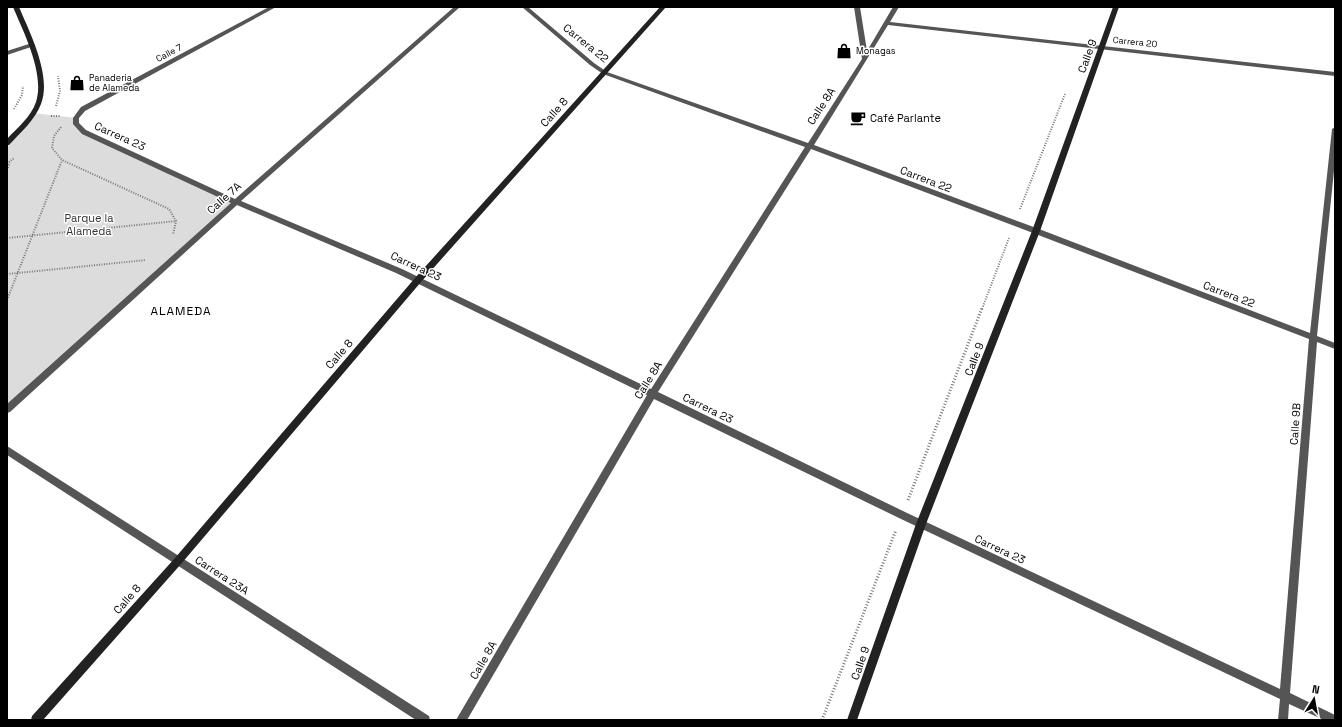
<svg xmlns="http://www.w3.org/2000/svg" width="1342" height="727" font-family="'Space Grotesk',sans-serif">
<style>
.green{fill:#dcdcdc}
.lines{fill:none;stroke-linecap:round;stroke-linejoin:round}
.path-far1{stroke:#777;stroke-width:2;stroke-dasharray:1 1.5;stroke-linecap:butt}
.path{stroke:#777;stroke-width:3;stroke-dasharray:1 2;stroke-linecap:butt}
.street{fill:#555;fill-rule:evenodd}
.secondary{fill:#222;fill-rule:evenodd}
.labels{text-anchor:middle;stroke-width:3;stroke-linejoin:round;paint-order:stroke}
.far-street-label{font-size:9px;fill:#000;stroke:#fff}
.far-poi-label{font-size:9px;fill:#000;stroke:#fff;text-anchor:start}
.street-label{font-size:11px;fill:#000;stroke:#fff}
.poi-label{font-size:11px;fill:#000;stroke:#fff;text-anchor:start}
.park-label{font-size:11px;fill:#333;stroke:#fff}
.neighbourhood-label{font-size:12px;letter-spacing:1px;fill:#000;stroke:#fff}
</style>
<rect width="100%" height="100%" fill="#fff"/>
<path class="green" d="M33 113 76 118 84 132 236 202 7 409V143Z"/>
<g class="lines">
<path class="path-far1" d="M56 106 60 91 58 76
M14 109 22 95 23 86
M51 116H61
M61 127 54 136 52 148 62 160 169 209 176 221 173 235
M7 164 14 158
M7 170 10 163
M1020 209 1065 94
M7 238 176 221
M7 274 146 260
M7 300 62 160
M982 309 1009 238"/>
<path class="path" d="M908 500 982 308
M822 720 896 530"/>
<path class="street" d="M269 7H276L85 111 79 118V123L86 130 235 199 454 7H460L241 201 402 269 651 389 805 147 603 74 590 65 522 7H528L594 63 607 72 808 143 862 59 854 7H860L867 51 893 7H899L890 22 1335 72V76L888 25 814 145 1039 229 1310 333 1332 129 1335 127V161L1317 336 1335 343V349L1317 342 1290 693 1335 715V720H1324L1289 704 1288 720H1278L1280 699 899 518 654 399 467 720H456L647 395 396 273 237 205 10 412 7 413V404L231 203 82 134 73 124V118L81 107ZM811 149 1033 233 1309 339 1280 689 905 512 658 392Z
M32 43 35 45 34 46 7 55V51Z
M7 446 429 716 430 720H416L7 455Z"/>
<path class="secondary" d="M13 7H19C30 33 52 76 41 104 35 120 21 132 9 145H7V139C17 128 31 117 36 102 45 74 24 33 13 7Z
M660 7H666L421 282 181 564 43 720H31L32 716 175 558 415 278Z
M1113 7H1119L1040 231 926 524 857 720H847L916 524 1032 231Z"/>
</g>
<defs>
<g id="shop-bare" transform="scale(1.2)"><path d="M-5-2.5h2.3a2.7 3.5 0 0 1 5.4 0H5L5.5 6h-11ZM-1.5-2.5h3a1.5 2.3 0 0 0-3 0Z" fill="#000" stroke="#fff" stroke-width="2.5" paint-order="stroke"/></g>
<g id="cafe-bare" transform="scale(1.2)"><path d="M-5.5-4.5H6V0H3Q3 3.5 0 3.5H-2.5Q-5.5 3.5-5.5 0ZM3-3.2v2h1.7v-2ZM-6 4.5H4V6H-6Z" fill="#000" stroke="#fff" stroke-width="2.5" paint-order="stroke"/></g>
</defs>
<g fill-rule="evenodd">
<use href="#shop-bare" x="844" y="51"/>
<use href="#shop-bare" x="77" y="83"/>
<use href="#cafe-bare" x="858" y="118"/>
</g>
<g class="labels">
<g class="far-street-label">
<text transform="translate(1135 42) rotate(6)" y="3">Carrera 20</text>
<text transform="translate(169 53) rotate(-28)" y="3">Calle 7</text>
</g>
<g class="far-poi-label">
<text x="856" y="54">Monagas</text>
<text x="89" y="81">Panaderia<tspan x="89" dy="10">de Alameda</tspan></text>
</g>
<g class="street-label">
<text transform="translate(586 43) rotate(39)" y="4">Carrera 22</text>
<text transform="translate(1087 56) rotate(-70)" y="4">Calle 9</text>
<text transform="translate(821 106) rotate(-57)" y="4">Calle 8A</text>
<text transform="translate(554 112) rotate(-48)" y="4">Calle 8</text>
<text transform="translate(120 136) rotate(24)" y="4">Carrera 23</text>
<text transform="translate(926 179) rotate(21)" y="4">Carrera 22</text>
<text transform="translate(224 198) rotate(-42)" y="4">Calle 7A</text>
<text transform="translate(416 266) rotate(25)" y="4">Carrera 23</text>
<text transform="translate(1229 294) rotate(21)" y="4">Carrera 22</text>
<text transform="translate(339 354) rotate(-49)" y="4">Calle 8</text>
<text transform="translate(974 359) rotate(-69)" y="4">Calle 9</text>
<text transform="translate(648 380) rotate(-58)" y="4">Calle 8A</text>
<text transform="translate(708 408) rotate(26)" y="4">Carrera 23</text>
<text transform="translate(1295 424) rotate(-86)" y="4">Calle 9B</text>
<text transform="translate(1000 549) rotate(25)" y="4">Carrera 23</text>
<text transform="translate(222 575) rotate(33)" y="4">Carrera 23A</text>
<text transform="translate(127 599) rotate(-49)" y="4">Calle 8</text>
<text transform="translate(483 660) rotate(-60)" y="4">Calle 8A</text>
<text transform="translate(860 663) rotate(-71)" y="4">Calle 9</text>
</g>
<g class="poi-label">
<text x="870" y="122">Café Parlante</text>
</g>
<g class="park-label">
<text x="89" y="222">Parque la<tspan x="89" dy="13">Alameda</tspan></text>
</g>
<g class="neighbourhood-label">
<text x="181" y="315">ALAMEDA</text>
</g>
</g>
<rect width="1342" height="727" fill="none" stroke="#000000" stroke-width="16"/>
<g transform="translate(1314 699) rotate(11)" stroke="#ffffff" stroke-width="3" paint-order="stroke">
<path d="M0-3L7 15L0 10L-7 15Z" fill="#000000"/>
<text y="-6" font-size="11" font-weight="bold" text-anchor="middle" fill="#000000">N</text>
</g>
</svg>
